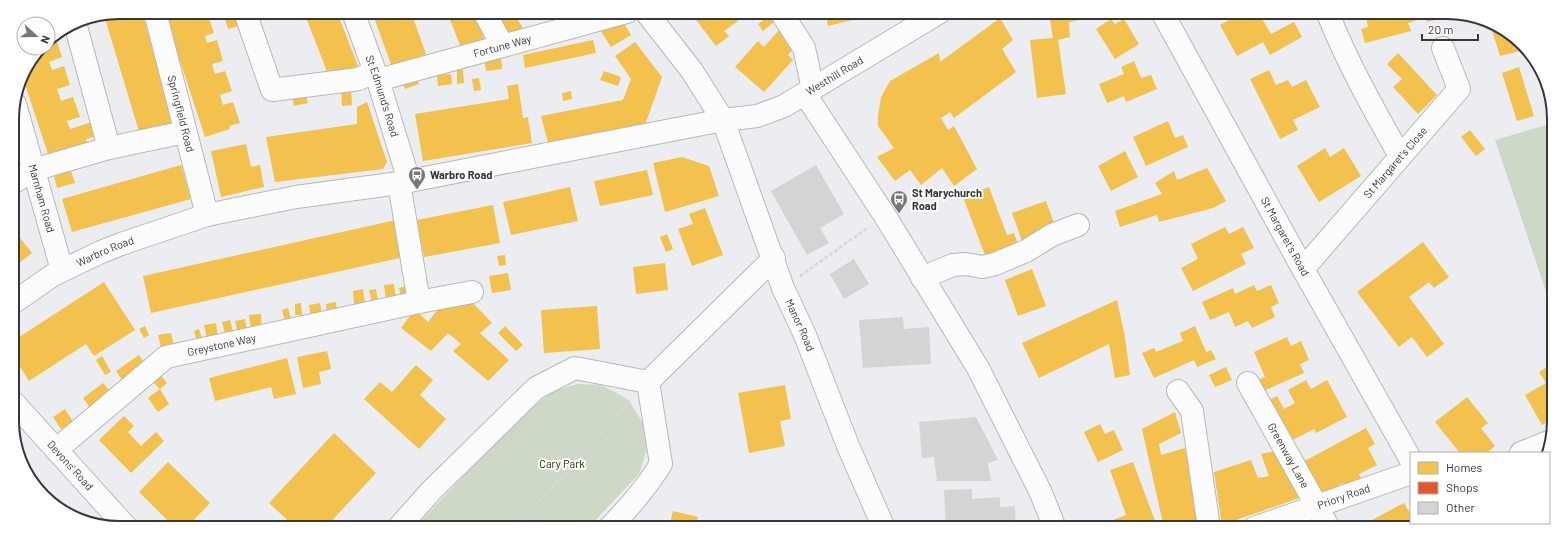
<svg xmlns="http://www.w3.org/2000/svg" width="1566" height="540" font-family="Barlow,sans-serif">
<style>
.green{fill:#ced8c6}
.homes{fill:#f2c14e}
.shops{fill:#e4572e}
.building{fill:#d4d4d5}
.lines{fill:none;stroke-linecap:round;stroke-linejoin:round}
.minor-casing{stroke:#b7b8ba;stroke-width:24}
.path{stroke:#d7d8d8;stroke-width:2.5;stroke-dasharray:4 2;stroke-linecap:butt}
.minor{stroke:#fcfcfd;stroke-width:22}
.labels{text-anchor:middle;stroke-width:4;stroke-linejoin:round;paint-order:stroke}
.street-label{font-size:11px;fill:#363739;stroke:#fff}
.poi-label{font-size:11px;font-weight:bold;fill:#363739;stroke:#fff;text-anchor:start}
.park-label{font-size:11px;fill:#213200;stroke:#fff}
.rim{fill:none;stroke:#363739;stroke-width:2}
</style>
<rect width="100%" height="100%" fill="#ebedf0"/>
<path class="green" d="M1553 123 1554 296 1548 297 1495 140Z
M578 384 601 385 624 397 629 401 643 423 647 449 639 474 588 528H414L521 416 547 396 558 389Z"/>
<path class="homes" d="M119 12H142L174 126 140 135 104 15Z
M164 12H198V14L207 12 214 33 205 36 207 43 217 40 223 61 212 64 215 74 225 71 232 91 220 95 223 105 233 102 240 123 229 126 230 129 205 137Z
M223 12H239L243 25 228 29Z
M259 12H279L260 18Z
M304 12H337L358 66 329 77Z
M372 12H411L426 54 392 67Z
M447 12H474L485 41 462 50Z
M494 12H513L526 33 512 38Z
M690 12H738L734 15 738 21 724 31 729 36 716 46Z
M825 12H864L865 17 828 26Z
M1021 12H1037L1026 19Z
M1058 12H1093L1092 18 1069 22 1070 37 1058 40 1066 94 1037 98 1030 40 1053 38 1049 14Z
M1243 12H1258L1271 34 1294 22 1302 37 1270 55 1263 42 1237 56 1220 25Z
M1345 12H1358L1348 17Z
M1365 12H1384L1385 17 1403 12H1415L1417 20 1408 23 1411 31 1365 43 1361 29 1368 27Z
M1425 12H1447L1460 14 1427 22Z
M769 16 774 22 763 31 758 24Z
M621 18 631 35 611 47 600 30Z
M1000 18 1013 40 1002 49 1016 72 954 118 950 112 941 118 948 130 954 126 977 169 954 186 942 168 921 185 910 170 895 181 877 157 894 148 878 126V116L881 97 890 81 939 53 940 62Z
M1111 19 1115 24 1124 19 1139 44 1115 59 1096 29Z
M1490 24 1517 42 1520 51 1500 56Z
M780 29 798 44 788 55 793 60 764 92 735 67 758 41 764 47Z
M55 36 62 57 49 62 52 70 64 66 70 85 57 89 61 101 73 97 80 117 67 121 70 129 95 121 100 135 86 139 89 147 50 160 22 75 23 72 41 48H48V39Z
M593 40 596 53 525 68 523 55Z
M635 42 662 77 645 125 548 143 541 116 623 100 631 79 615 56Z
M1398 53 1437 95 1418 114 1393 87 1402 79 1387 64Z
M501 56 502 69 486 71 484 58Z
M1134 61 1141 78 1151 75 1157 89 1126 102 1124 96 1107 103 1099 84 1124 74 1121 67Z
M1519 67 1534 116 1517 121 1502 73Z
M457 70H463L464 83 457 84Z
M1269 70 1276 85 1288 80 1292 87 1306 80 1320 107 1293 120 1298 130 1280 139 1250 79Z
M604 71 621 77 618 86 600 80Z
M451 74 452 84 438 86 437 75Z
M416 76 419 84 405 89 402 82Z
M479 78 481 90 474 91 472 79Z
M518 84 523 118 528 117 532 143 423 161 415 114 509 99 507 86Z
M351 87 352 105 342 106 341 88Z
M571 91 572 99 563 101 562 93Z
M306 93 308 103 294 106 292 96Z
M367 102 387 162 383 169 275 182 266 137 357 124V107Z
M1168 121 1175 138 1183 135 1188 147 1146 166 1133 137Z
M1470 130 1485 149 1476 156 1461 137Z
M246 144 251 167 260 165 264 187 221 197 211 151Z
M1325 148 1330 157 1344 148 1361 176 1319 202 1297 166Z
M1125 151 1138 177 1111 191 1098 166Z
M682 157 709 166 719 196 665 212 653 163Z
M181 165 191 199 72 232 62 199Z
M1207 168 1226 201 1213 208 1159 222 1157 215 1120 227 1115 211 1162 194 1155 183 1174 171 1177 180Z
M647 170 653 195 600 206 594 181Z
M71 171 75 183 57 188 54 176Z
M570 187 578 221 511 235 503 202Z
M989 187 1007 235 1014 233 1020 250 988 263 963 197Z
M1046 201 1056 229 1022 241 1012 213Z
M493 205 500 243 424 257 417 220Z
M705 208 723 255 692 266 678 229 693 224 689 214Z
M396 220 404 257 151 313 143 276Z
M1225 227 1229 234 1243 227 1254 248 1241 254 1246 264 1193 291 1181 268 1198 259 1191 244Z
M13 229 32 253 13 268Z
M667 234 673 249 666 252 660 237Z
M1423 242 1449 277 1434 288 1429 282 1409 297 1444 344 1427 357 1412 337 1399 347 1357 292Z
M505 255 506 265 499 266 497 256Z
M665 263 668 290 636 294 633 267Z
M1032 269 1046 306 1018 316 1005 280Z
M508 273 511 290 492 293 489 276Z
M104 282 135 330 94 356 86 344 29 381 14 357 13 341Z
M394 284 396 299 386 300 384 285Z
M411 285 413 296 401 298 399 288Z
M1254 285 1257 291 1271 285 1279 303 1271 307 1275 317 1252 328 1248 321 1235 327 1229 312 1210 320 1202 302 1233 288 1235 294Z
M363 289 365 303 354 304 353 291Z
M376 289 378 302 372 303 369 290Z
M1117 300 1125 337 1130 375 1115 378 1109 344 1039 378 1022 343Z
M336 302 337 313 327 314 326 304Z
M472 302 492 323 480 333 509 360 488 381 453 351 461 344 448 333 431 351 401 328 415 309 428 322 438 309Z
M301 303 302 315H295V304Z
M320 303 322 315 311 317 309 305Z
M597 306 600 349 544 353 541 310Z
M288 308 291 319 285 321 282 310Z
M261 314 262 329 251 330 249 315Z
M245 319 247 332 238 333 235 321Z
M230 320 233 332 225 334 222 322Z
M216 323 218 337 207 339 204 325Z
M145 326 149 335 144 338 139 329Z
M505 326 523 345 516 351 498 333Z
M1195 326 1206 352 1211 350 1216 359 1197 367 1194 360 1154 378 1142 353 1154 348 1156 352 1183 341 1180 333Z
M199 329 202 338 196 339 194 331Z
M171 333 174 346 161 348 158 335Z
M1287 337 1291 346 1301 341 1309 360 1300 364 1304 373 1261 392 1256 381 1265 377 1254 352Z
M327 351 331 369 319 372 321 384 303 388 297 357Z
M139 355 146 365 123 381 116 371Z
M102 356 111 372 105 375 96 360Z
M287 358 296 394 274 399 271 387 215 401 209 378Z
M1554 363V418L1542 425 1525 395 1546 383 1539 372Z
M416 365 433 380 420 395 446 419 419 449 364 399 380 382 392 392Z
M1226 367 1232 380 1215 387 1209 375Z
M159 373 167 383 160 389 151 380Z
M1306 380 1311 389 1327 380 1347 417 1316 433 1314 429 1287 443 1265 402 1277 396 1284 409 1295 403 1288 390Z
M103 383 112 393 91 409 83 398Z
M785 385 791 419 780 421 785 446 749 453 738 393Z
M160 389 169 404 158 412 148 398Z
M1467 397 1488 423 1481 428 1495 446 1487 453H1460L1435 422Z
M65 409 73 422 61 429 53 417Z
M1175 412 1181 433 1159 444 1161 455 1185 448 1199 528H1164L1142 429Z
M124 416 134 426 128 432 141 446 156 432 164 441 131 473 99 440Z
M1100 424 1105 434 1114 430 1123 450 1098 462 1084 432Z
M1366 428 1375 444 1368 448 1377 465 1359 474 1361 478 1345 487 1343 483 1318 496 1301 463Z
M334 433 376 473 325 528H296L269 503Z
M1275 451 1302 497 1222 525 1214 472 1251 460 1258 478 1269 476 1261 454Z
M168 462 210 503 186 528H175L139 492Z
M1133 462 1157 526 1152 528H1092L1126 515 1110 470Z
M1404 503 1411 515V523H1416L1418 528H1370L1377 524 1372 520Z
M673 511 698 517 695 528H669Z
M1315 522 1318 528H1307Z"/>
<path class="shops" d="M571 12H591L566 20 562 15Z"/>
<path class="building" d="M816 165 844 214 820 228 829 243 807 255 771 191Z
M854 259 869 284 844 299 830 274Z
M903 317 904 329 929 327 931 364 863 368 859 320Z
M976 417 998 460 988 463 991 481H937L934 457 922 458 919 422Z
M972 489V499L1000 497V507L1015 506 1016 528H946L944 490Z"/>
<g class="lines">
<g class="minor-casing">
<g id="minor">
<path id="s1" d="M155 12 207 215"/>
<path d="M245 12 272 90 359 79 374 71"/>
<path id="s2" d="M353 12 378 80 409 181"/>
<path d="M484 12 503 46"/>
<path id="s3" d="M646 12 692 71 723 120 783 288 805 335 848 446 884 528"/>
<path d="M781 12 804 48 813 89"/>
<path id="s4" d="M1162 12 1303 269 1411 460"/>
<path d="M1329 12 1328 14C1348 64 1374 110 1400 156"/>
<path d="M75 23 109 148"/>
<path id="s5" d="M378 80 627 12"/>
<path d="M805 94 885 216 978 368 1041 493 1055 528"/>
<path id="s6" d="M15 104 62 270"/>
<path d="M13 183 33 170 109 148 185 132"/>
<path d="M399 183 419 302"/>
<path id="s7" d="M1303 269 1459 89 1443 48"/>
<path d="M922 278 953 265 965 264 982 267 995 264 1026 251 1052 235 1078 225"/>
<path id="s8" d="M13 303 53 275 101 252 121 244 207 215 296 197 399 183 723 120 757 116 784 106 940 12"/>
<path d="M648 382 774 258"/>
<path id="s9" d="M1248 383 1329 528"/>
<path d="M1178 391 1192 411 1209 528"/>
<path id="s10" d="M14 403 127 528"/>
<path id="s11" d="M56 450 166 357 419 302 472 292"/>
<path d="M1521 453 1551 441"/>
<path d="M1445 523 1447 528"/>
<path d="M398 528 431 491 536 388 575 368 648 382"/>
<path d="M609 528C629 508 646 488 661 464L648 382"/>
<path id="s12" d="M1254 528 1411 473"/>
</g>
</g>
<path class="path" d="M800 276 869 227
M515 528 618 415 631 399"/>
<use href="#minor" class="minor"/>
</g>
<defs>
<g id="bus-pin" transform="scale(0.9)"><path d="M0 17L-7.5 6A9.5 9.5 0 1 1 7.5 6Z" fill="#757779" stroke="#fff"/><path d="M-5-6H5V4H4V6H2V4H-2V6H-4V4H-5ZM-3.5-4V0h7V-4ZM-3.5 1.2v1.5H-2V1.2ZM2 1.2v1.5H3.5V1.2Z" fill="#fff"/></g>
</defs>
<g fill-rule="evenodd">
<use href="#bus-pin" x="417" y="175"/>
<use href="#bus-pin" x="899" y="199"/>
</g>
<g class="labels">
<g class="street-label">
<text dy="4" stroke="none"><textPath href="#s5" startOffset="129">Fortune Way</textPath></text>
<text dy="4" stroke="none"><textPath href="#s8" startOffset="861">Westhill Road</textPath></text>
<text dy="4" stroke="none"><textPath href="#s2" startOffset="89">St Edmund's Road</textPath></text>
<text dy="4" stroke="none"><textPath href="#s1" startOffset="105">Springfield Road</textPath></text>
<text dy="4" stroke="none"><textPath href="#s7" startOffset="141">St Margaret's Close</textPath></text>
<text dy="4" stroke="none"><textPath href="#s6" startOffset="98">Marnham Road</textPath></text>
<text dy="4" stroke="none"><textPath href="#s4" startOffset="256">St Margaret's Road</textPath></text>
<text dy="4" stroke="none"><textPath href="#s8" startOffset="106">Warbro Road</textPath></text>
<text dy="4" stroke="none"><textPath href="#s3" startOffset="352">Manor Road</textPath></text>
<text dy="4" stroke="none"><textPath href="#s11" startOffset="201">Greystone Way</textPath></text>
<text dy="4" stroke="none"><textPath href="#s9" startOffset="83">Greenway Lane</textPath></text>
<text dy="4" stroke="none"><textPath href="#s10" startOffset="84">Devons' Road</textPath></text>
<text dy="4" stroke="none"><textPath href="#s12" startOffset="95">Priory Road</textPath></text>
</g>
<g class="poi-label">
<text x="430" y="179">Warbro Road</text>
<text x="912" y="197">St Marychurch<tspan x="912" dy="13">Road</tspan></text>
</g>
<g class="park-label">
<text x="562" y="468">Cary Park</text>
</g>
</g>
<path d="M0 0H1566V540H0ZM119 19H1447A100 100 0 0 1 1547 119V421A100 100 0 0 1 1447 521H119A100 100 0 0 1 19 421V119A100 100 0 0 1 119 19Z" fill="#fff" fill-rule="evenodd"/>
<path class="rim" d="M119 19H1447A100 100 0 0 1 1547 119V421A100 100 0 0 1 1447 521H119A100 100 0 0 1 19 421V119A100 100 0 0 1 119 19Z"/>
<rect x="1410" y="452" width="140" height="72" fill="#ffffff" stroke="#afafb0"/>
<rect x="1418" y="462" width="20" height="12" fill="#f2c14e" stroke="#afafb0"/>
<text x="1446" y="472" font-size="12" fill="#363739">Homes</text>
<rect x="1418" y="482" width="20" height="12" fill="#e4572e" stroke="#afafb0"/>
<text x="1446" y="492" font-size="12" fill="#363739">Shops</text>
<rect x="1418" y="502" width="20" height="12" fill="#d4d4d5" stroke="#afafb0"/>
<text x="1446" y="512" font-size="12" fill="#363739">Other</text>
<g transform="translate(36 36) rotate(111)"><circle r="19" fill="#ffffff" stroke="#afafb0"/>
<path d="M0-3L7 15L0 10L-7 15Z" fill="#757779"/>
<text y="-6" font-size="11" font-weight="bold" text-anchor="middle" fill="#363739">N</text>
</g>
<path d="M1422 34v6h56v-6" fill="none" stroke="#363739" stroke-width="2"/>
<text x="1428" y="34" font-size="12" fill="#363739" stroke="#ffffff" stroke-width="3" paint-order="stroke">20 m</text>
</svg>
